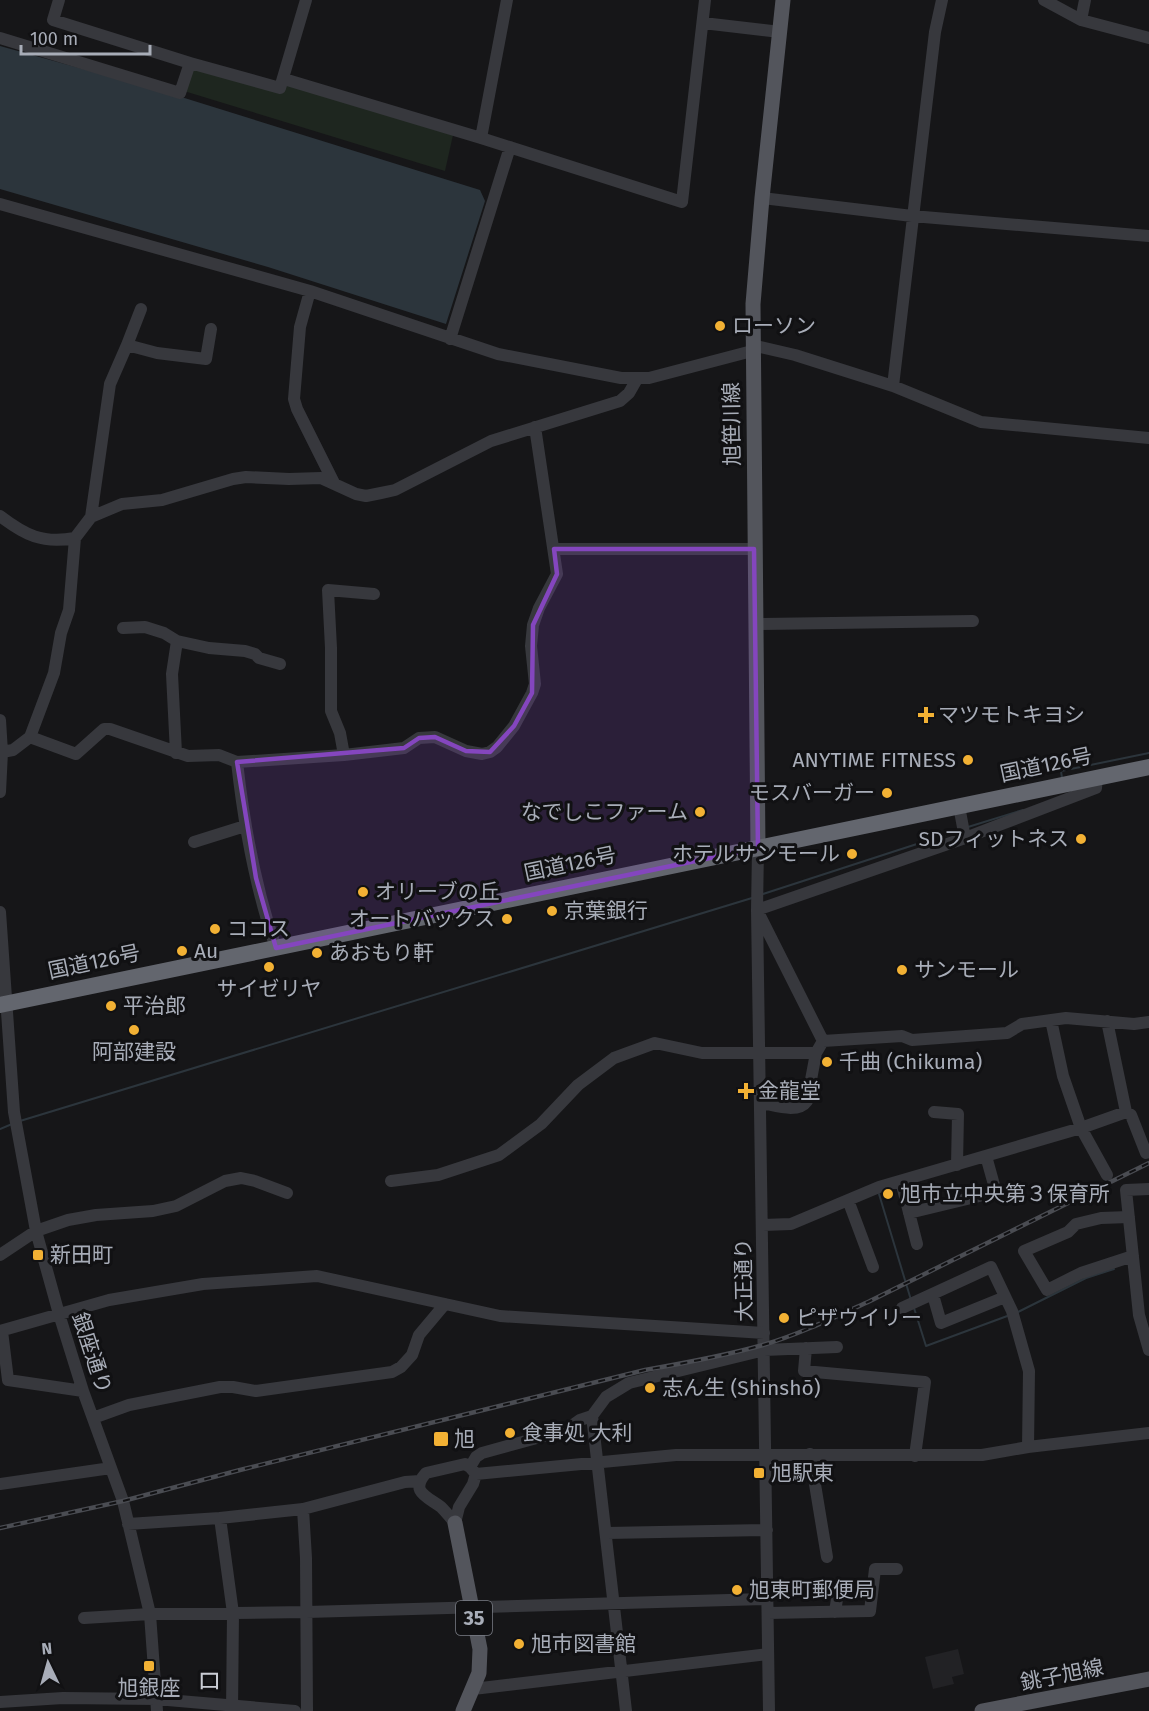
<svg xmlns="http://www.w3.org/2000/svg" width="1149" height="1711" font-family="'Fira Sans','Noto Sans JP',sans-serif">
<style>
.built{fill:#222225}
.green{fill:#1e261f}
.water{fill:#2c353c}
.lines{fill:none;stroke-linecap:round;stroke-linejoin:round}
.stream{stroke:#2c353c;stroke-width:2}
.minor{stroke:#37383d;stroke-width:12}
.major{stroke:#53555c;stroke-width:15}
.highway{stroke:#63666e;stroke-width:16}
.rail-casing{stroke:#4a4c52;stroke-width:4.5}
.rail{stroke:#111113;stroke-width:2;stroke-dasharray:7;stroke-linecap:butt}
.marked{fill:#8446be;fill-opacity:0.2;stroke:#8446be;stroke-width:4.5;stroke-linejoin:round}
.poi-dot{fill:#f2b134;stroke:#111113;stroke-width:2}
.labels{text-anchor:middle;stroke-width:6;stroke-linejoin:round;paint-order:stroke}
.shield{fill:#111113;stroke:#7b7e86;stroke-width:1.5}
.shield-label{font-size:20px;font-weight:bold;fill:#a8adb8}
.poi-label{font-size:21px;fill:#a8adb8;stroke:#111113;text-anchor:start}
.street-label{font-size:21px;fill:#a8adb8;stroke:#111113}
.quarter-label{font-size:24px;fill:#c9ccd4;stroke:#111113}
</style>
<rect width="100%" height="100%" fill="#161618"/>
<path class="built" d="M958 1649 964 1674 952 1677 954 1684 933 1689 925 1657Z"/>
<path class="green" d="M192 67 286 83 453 135 445 171 184 91Z"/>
<path class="water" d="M0 46 162 91 480 190 485 201 446 324 268 267 0 189Z"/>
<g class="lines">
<path class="stream" d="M1062 778 1061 771 1149 753
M968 827 1023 810
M763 894 960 830
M20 1121 752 898
M0 1129 12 1124
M879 1194 911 1300
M914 1308 926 1346 1010 1315
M1018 1312 1086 1278 1114 1269"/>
<path class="minor" d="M59 0 53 20 190 63 280 88 306 0
M1044 0 1081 20 1149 38
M1081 20 1085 0
M703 23 780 32
M0 38 180 93 190 63
M284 79 481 138 682 202 705 0
M481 138 507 0
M762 198 912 216 1149 236
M0 204 310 291 498 354 621 378H649L752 351
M310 291 300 327 294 399 297 409 334 483
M141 309 127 345 157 353 206 359 211 329
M450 339 510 147
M752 345 795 355 893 386 981 422 1149 438
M893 386 935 32 942 0
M0 516C25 535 42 544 75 538
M91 517 122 504 162 500 233 479 246 477 289 479 321 478 356 494 366 496 381 493 395 490 491 441 620 401 629 393 637 379
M554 549H754
M755 624 973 621
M123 628 145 627 164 633 177 641 209 648 245 651 255 654 259 658 280 664
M0 720 2 752 0 792
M30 737 76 754 104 729H110L188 756 219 755 237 762 344 755 404 748 419 738 435 737 466 751 482 754 490 752 497 747 514 726 532 693 535 684 531 646 533 625 539 608 557 574 535 427
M2 752 13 750 30 737 54 673 61 633 69 610 75 538 91 517 110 384 127 345
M176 753 172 674 177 641
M344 755 340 733 331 711V648L328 590 374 594
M237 762C244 825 255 887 276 948
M959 806 965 838
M194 842 245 826
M758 848 757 910 769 1711
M0 912 14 1112 36 1231 59 1314 83 1391 123 1501 150 1614 157 1711
M1051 1020 1063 1076 1081 1128 1107 1175
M823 1041 902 1036 912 1040 1007 1033 1022 1024 1066 1018 1134 1024 1149 1022
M761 1103C774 1105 798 1114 807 1101L816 1053 823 1041 757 910 965 838 1096 788 1097 778
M934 1112 958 1114 957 1165
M1126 1112 1131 1115 1146 1153 1149 1151
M391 1181 438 1175 499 1155 541 1124 578 1085 614 1058 655 1043 702 1053H816
M901 1181 917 1244
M1149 1189 1126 1190 1139 1315 1149 1350
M848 1200 873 1267
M909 1213 996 1192 986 1156
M1129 1217 1101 1218 1076 1224 1068 1232 1024 1251 1047 1290 1081 1273 1133 1256
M763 1225 791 1224 879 1187 1081 1128 1126 1112 1107 1021
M0 1255 36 1231 68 1220 96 1215 153 1211 176 1206 225 1181 241 1178 255 1181 287 1193
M933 1295 941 1323 1005 1297
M902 1308 991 1267 1012 1311 1029 1371 1028 1447
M0 1331 109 1300 203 1284 317 1276 500 1316 764 1333
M2 1331 8 1380 83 1391
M806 1348 804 1371 925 1382 915 1456
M93 1418 129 1405 220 1387H233L256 1391 392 1372 401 1367 412 1355 419 1335 445 1304
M810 1454 827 1557
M465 1464 470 1467 476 1474 473 1484 459 1507 455 1523C450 1517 446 1512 441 1507 428 1497 409 1492 426 1473Z
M470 1467 476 1457 482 1453 566 1430 580 1420 592 1416
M476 1474 676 1455H982L1028 1447 1149 1433
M0 1484 111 1468
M303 1509 306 1558 307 1711
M220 1518 233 1613 232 1711
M128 1524 220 1518 303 1509 405 1482 420 1481
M607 1533 767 1530
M835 1612 839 1586
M768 1613 870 1611 875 1569H897
M84 1618 150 1614 307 1612 768 1599
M473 1689 768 1654
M0 1702 63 1698 156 1699 295 1711
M626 1711 592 1416 606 1397 629 1383 764 1350 837 1347"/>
<path class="major" d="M758 848 753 304 762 198 783 0
M455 1523 480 1649 479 1673 463 1711
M982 1711 1149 1679"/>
<path class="highway" d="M0 1005 1149 767"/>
<g class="rail-casing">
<path id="rail" d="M0 1528 123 1501 240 1470 645 1370C685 1363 724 1356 763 1345 800 1334 835 1317 870 1301L1149 1163"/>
</g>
<use href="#rail" class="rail"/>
</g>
<path class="marked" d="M554 549H754L758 848 276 948 256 878 237 762 404 748 419 738 435 737 466 751 490 752 514 726 532 693 533 625 557 574Z"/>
<g class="poi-dot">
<circle cx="720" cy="326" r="6"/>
<path d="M923 706h6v6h6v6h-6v6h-6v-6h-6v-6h6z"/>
<circle cx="968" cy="760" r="6"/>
<circle cx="887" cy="793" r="6"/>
<circle cx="700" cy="812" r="6"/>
<circle cx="1081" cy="839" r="6"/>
<circle cx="852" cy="854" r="6"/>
<circle cx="363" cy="892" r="6"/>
<circle cx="552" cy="911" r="6"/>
<circle cx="507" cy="919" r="6"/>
<circle cx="215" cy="929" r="6"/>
<circle cx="182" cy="951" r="6"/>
<circle cx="317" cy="953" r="6"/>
<circle cx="269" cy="967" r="6"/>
<circle cx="902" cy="970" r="6"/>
<circle cx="111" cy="1006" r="6"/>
<circle cx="134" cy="1030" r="6"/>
<circle cx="827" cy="1062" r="6"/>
<path d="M743 1082h6v6h6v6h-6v6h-6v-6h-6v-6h6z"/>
<circle cx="888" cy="1194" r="6"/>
<rect x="32" y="1249" width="12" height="12" rx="3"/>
<circle cx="784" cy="1318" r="6"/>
<circle cx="650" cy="1388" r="6"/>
<circle cx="510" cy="1433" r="6"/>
<rect x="433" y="1431" width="16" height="16" rx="3"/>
<rect x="753" y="1467" width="12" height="12" rx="3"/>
<circle cx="737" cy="1590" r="6"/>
<circle cx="519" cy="1644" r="6"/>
<rect x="143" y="1660" width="12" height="12" rx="3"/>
</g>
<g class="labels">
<rect class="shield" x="456" y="1601" width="36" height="34" rx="4.5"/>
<g class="shield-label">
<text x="474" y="1625">35</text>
</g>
<g class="poi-label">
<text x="732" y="333">ローソン</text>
<text x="938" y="722">マツモトキヨシ</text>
<text x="956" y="767" text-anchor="end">ANYTIME FITNESS</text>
<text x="875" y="800" text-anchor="end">モスバーガー</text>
<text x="688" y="819" text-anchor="end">なでしこファーム</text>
<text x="1069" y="846" text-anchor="end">SDフィットネス</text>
<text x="840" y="861" text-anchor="end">ホテルサンモール</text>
<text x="375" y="899">オリーブの丘</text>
<text x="564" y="918">京葉銀行</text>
<text x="495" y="926" text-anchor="end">オートバックス</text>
<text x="227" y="936">ココス</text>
<text x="194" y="958">Au</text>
<text x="329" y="960">あおもり軒</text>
<text x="914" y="977">サンモール</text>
<text x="269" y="996" text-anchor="middle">サイゼリヤ</text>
<text x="123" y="1013">平治郎</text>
<text x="134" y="1059" text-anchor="middle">阿部建設</text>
<text x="839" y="1069">千曲 (Chikuma)</text>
<text x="758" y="1098">金龍堂</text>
<text x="900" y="1201">旭市立中央第３保育所</text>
<text x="50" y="1262">新田町</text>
<text x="796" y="1325">ピザウイリー</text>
<text x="662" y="1395">志ん生 (Shinshō)</text>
<text x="522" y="1440">食事処 大利</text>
<text x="454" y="1446">旭</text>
<text x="771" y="1480">旭駅東</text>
<text x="749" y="1597">旭東町郵便局</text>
<text x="531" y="1651">旭市図書館</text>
<text x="149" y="1695" text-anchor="middle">旭銀座</text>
</g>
<g class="street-label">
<text transform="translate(732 424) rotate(-91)" y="7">旭笹川線</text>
<text transform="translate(1046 765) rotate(-12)" y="7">国道126号</text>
<text transform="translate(570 864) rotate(-12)" y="7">国道126号</text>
<text transform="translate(94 962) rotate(-12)" y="7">国道126号</text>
<text transform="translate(744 1280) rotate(-91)" y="7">大正通り</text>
<text transform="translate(92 1353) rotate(72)" y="7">銀座通り</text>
<text transform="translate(1062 1675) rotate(-11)" y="7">銚子旭線</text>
</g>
<g class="quarter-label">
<text x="209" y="1689">ロ</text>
</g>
</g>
<g transform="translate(48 1663) rotate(355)" stroke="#111113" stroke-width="4.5" paint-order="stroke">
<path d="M0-4.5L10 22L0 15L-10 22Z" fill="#a8adb8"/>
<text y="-9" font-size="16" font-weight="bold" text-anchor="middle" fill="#a8adb8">N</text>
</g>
<path d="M21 45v9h129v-9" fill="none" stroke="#a8adb8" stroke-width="3"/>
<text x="30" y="45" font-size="18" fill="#a8adb8" stroke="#111113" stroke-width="4.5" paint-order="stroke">100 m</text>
</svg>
